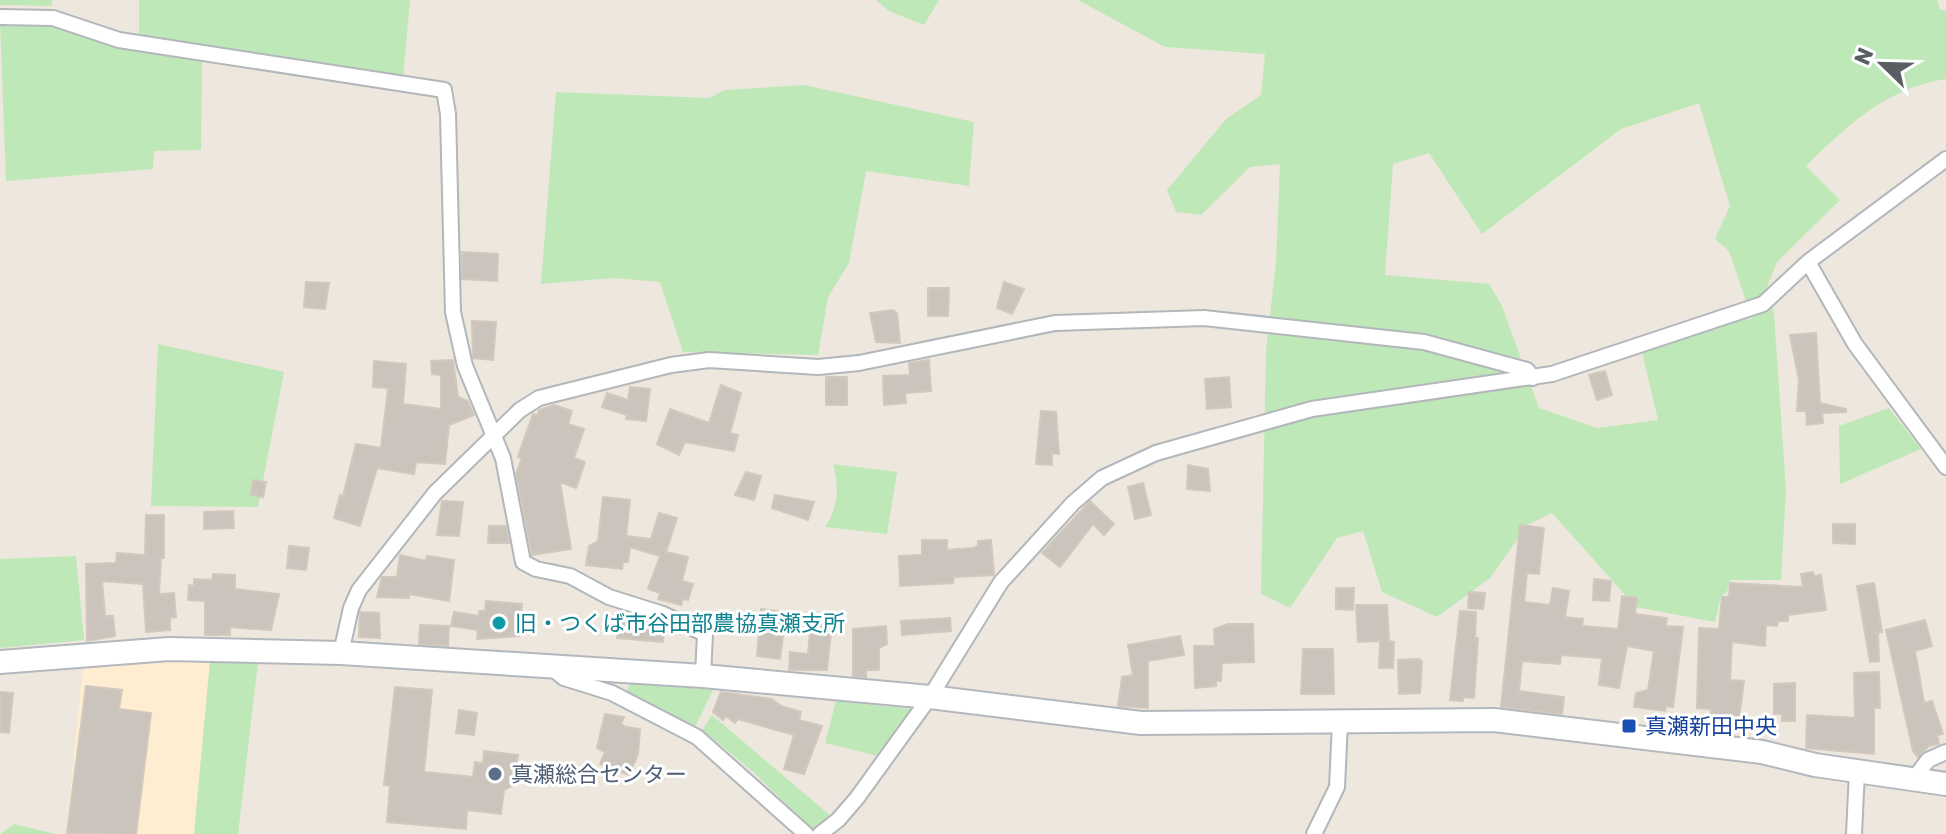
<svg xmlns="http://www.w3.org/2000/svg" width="1946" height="834" font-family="Rubik,'Noto Sans JP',sans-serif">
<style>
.commercial{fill:#ffedd1}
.green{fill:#bfe8b8;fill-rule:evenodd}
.building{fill:#cac4bd;stroke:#d2c8bc;stroke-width:2}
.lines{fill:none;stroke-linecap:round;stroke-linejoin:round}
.street-casing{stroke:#b2b7bb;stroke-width:18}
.secondary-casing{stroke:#b3b8be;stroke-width:26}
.street{stroke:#fff;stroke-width:14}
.secondary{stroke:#fff;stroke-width:22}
.culture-dot{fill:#0f9aa8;stroke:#fff;stroke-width:3}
.transit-dot{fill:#1a4fb4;stroke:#fff;stroke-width:3}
.service-dot{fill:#5c6f8a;stroke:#fff;stroke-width:3}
.labels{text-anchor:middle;stroke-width:6;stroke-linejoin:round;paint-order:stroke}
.culture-label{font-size:22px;fill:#0d838f;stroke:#fff;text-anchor:start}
.transit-label{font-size:22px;fill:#164399;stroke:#fff;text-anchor:start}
.service-label{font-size:22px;fill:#4e5e75;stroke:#fff;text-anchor:start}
</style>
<rect width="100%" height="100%" fill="#ede7de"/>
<path class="commercial" d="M162 660 210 661 194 834H66L83 666Z"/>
<path class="green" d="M0 0H52V6L0 5Z
M139 0H410L403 78 139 34Z
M876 0H939L924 25 889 11Z
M1078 0H1937L1940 9 1946 11V79C1886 88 1848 125 1806 166L1840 200 1777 262 1767 287 1774 314 1786 490 1781 580H1730L1727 592 1721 596 1715 622 1636 607 1552 513 1527 525 1490 578 1437 617 1382 592 1363 531 1337 538 1290 608 1261 594 1266 350 1276 262 1280 164 1250 167 1201 215 1176 212 1167 190 1226 119 1261 95 1265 54 1165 47ZM1699 103 1730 206 1715 239 1729 251 1752 319 1739 320 1642 352 1658 420 1597 428 1539 408 1502 306 1489 284 1385 275 1393 164 1429 153 1482 234 1621 129Z
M0 21 59 24 128 47 202 60 201 150 154 151 153 169 6 181Z
M804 85 974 122 969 186 866 171 849 263 828 297 818 355 683 352 660 282 613 278 541 284 556 92 709 98 725 90Z
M158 344 284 372 258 507 151 506Z
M1889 408 1921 449 1840 484 1839 426Z
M833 464 897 472 887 534 825 527C839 507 839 487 833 464Z
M76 556 84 640 0 648V559Z
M210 661 258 662 238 834H194Z
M630 683 713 690 694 729 627 691Z
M836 701 911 709 878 756 825 743Z
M712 715 832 817 813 830 752 771 702 730Z
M14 824 56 834H0Z"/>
<path class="building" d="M462 252 498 254 497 281 462 279Z
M306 282 329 283 325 309 304 307Z
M1004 282 1024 289 1012 314 997 308Z
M928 288H949L948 316H928Z
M893 310 897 313 900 343 876 342 870 313Z
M472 321 496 322 493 360 473 358Z
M1816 333 1820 403 1846 409V412L1822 413 1823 423 1807 425 1806 411H1797L1799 380 1790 335Z
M453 360 458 397 468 401 474 415 449 425 445 464 416 462 414 474 377 468 360 526 334 518 340 495 343 496 356 444 381 448 388 388 373 387 374 361 406 364 403 404 441 409V375L432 374 431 361Z
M929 360 931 391 905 393 906 403 884 405 883 376 910 375 909 363Z
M1605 371 1612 395 1597 400 1589 375Z
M826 377H847V405H826Z
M1229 377 1231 407 1207 409 1205 379Z
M721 385 741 393 730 433 738 435 734 451 685 442 679 455 657 444 670 409 709 423Z
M630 387 650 389 646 421 626 419 627 415 602 407 607 393 628 400Z
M554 405 572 411 568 424 584 429 574 458 585 462 576 488 560 482 571 549 532 555 516 474 522 458 518 457 533 414 537 416 539 410Z
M1041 411 1056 412 1059 454 1052 453V465L1036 464Z
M1188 465 1208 469 1210 491 1187 489Z
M746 472 761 476 754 500 735 495Z
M253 480 266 482 263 497 251 495Z
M1143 483 1151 515 1135 519 1128 487Z
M775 495 814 502 808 520 772 508Z
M603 497 630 500 626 536 651 539 659 513 677 518 666 552 688 557 682 581 693 584 688 600 683 599 681 605 658 599 660 593 648 589 660 556 630 547 628 562H623L622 569 586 565 589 546 598 541Z
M442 501 463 502 459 536 437 535Z
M1090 501 1114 524 1104 535 1093 524 1060 567 1042 553Z
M233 511 234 528 204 529V512Z
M146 515H164V558H161L159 594 174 593 176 617 170 618V630L146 632 143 584 102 581 105 616H113L115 636 87 641 86 564 116 563 117 553 145 555Z
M1833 524H1855V544L1833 543Z
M1520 525 1544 528 1539 574 1527 573 1524 602 1550 605 1553 588 1569 591 1565 617 1583 619 1582 626 1618 629 1622 596 1637 598 1635 614 1667 618 1666 626 1683 627 1673 707 1666 706 1665 711 1634 707 1636 693 1648 690 1654 651 1627 646 1619 688 1599 685 1602 658 1561 655 1560 664 1522 661 1519 691 1564 697 1562 714 1501 707Z
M489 526H506L509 543H488Z
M922 540H947V550L973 548 978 546V541L991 540 994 575 954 577 953 583 900 586 899 556 922 555Z
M289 546 309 548 306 570 287 568Z
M400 555 426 561 427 556 454 560 449 601 409 594V598L377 597 382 577H397Z
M1813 572 1814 576 1821 575 1826 610 1788 615V621H1778L1777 626 1766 625 1765 646 1732 642 1730 680 1744 681 1739 719 1735 722 1734 731 1709 729 1711 709 1697 708 1699 628 1719 629 1722 597H1729L1730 583 1803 587 1801 574Z
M213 574 235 575V589L279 594 271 630 230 627V635H205V601L188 600 189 585 194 586V579L212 580Z
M1594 579 1611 581 1609 601 1593 600Z
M1874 583 1882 632 1878 633 1879 661 1870 662 1857 586Z
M1336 588H1354L1353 610 1336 609Z
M1469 592 1485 593 1483 609 1468 608Z
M486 601 522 604 519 636 477 639 478 630 451 626 454 612 479 616V611H485Z
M1356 605H1387L1389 641 1394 642 1393 668H1379L1380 641 1358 642Z
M761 609 786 612 780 659 757 656Z
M1460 611 1476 612 1475 638H1478L1474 698 1463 697V701L1450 700Z
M360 612 379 613 380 638 359 637Z
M620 616 643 618 664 626 663 642 617 638Z
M950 618 951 631 902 635 901 621Z
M1925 620 1932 646 1915 651 1924 703 1932 701 1943 734 1937 735 1939 744 1929 746 1918 757 1913 751 1886 630Z
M811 622 832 624 827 670H789L790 652 808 654Z
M1228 624H1253L1254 662 1222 663 1221 681H1216V686L1195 688 1194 646H1215L1214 629Z
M420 625 449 626 448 646 419 644Z
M886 626 887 644 879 648V670H866V677L853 676V629Z
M1180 636 1184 655 1148 661V708L1118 706 1122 677 1133 675 1128 645Z
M1303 649H1333L1334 694H1301Z
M1419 659 1422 662 1420 693 1399 694 1398 660Z
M1879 672 1880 708H1874V754L1806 748 1807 715 1855 718 1854 673Z
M1795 683V721H1782V714H1774V684Z
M86 686 122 690 119 709 151 713 136 834 67 833Z
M395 687 432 690 424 772 473 777 475 762 483 763 484 751 518 755 514 785 504 790 501 814 467 810 466 829 387 822 390 786 384 785Z
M0 692 13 693 9 733 0 732Z
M721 692 772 699 781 706 801 712 799 720 822 726 804 774 784 769 794 735 738 719 735 723 726 716 723 720 713 712Z
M459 710 477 713 474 735 456 733Z
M605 714 624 717 621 724 626 727 640 729 638 754 629 775 600 764 605 752 597 748Z"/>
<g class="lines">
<g class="street-casing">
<path id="street" d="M0 17 53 18 119 40 444 90 448 114 453 312 465 366 503 458 523 562 536 569 570 576 609 597 663 614 705 634 703 676
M1808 262 1855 344 1946 467
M341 653 351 608 359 590 435 493 520 410 539 398 671 365 709 360 818 367 859 363 1055 323 1204 318 1424 342 1527 370 1533 378
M552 668 564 678 612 693 697 737 806 834
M1913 780 1928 760 1946 752
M820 834 838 820 857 798 930 697 1001 582 1073 503 1102 478 1156 453 1312 409 1552 374 1763 304 1808 262 1946 159
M1314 834 1337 787 1340 722
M1854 834 1857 771"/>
</g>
<g class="secondary-casing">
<path id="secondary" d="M0 662 169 649 341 653 703 676 930 697 1141 723 1494 720 1762 752 1815 765 1946 784"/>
</g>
<use href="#street" class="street"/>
<use href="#secondary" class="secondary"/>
</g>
<circle class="culture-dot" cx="499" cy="623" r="8"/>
<rect class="transit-dot" x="1621" y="718" width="16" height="16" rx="4"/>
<circle class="service-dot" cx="495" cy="774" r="8"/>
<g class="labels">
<g class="culture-label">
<text x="515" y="631">旧・つくば市谷田部農協真瀬支所</text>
</g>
<g class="transit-label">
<text x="1645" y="734">真瀬新田中央</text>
</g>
<g class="service-label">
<text x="511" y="782">真瀬総合センター</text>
</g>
</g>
<g transform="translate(1882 64) rotate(293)" stroke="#ffffff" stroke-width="6" paint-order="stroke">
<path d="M0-6L14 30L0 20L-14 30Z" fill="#585e61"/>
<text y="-12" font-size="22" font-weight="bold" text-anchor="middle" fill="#585e61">N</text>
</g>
</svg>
